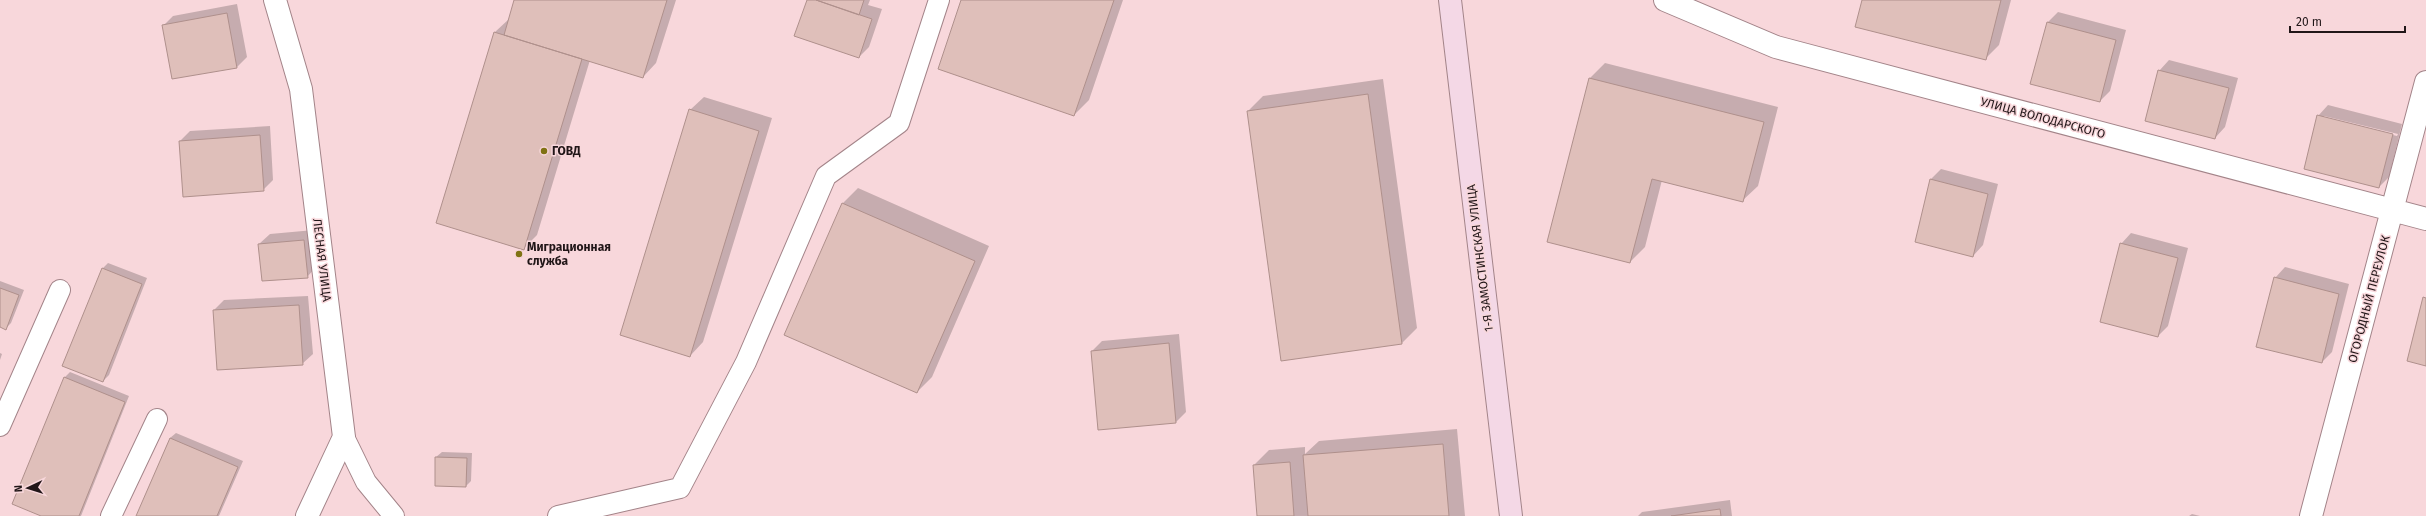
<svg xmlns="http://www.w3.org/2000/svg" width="2426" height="516" font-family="'Fira Sans',sans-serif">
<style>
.shadow{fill:#0003;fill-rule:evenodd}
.building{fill:#dfbfba;stroke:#af908c}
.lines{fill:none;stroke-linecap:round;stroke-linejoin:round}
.lane-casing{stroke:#a38489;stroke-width:22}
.street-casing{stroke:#a38489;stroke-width:24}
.secondary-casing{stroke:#a38489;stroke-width:24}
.lane{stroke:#fff;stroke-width:20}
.street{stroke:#fff;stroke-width:22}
.secondary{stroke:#f4d8e6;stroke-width:22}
.poi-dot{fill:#7f7213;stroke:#f8d7db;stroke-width:1.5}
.labels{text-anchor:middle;stroke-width:3;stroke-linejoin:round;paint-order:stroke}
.street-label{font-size:12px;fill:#211618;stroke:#f8d7db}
.poi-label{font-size:12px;font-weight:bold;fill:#211618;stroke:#f8d7db;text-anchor:start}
</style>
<rect width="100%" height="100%" fill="#f8d7db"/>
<path class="shadow" d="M515 0H676L656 63 643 77 590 60 537 235 523 249 495 32 509 19Z
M808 0H870L868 5 882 9 869 47 859 57Z
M963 0H1123L1089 100 1074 115Z
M1863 0H2011L1999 45 1986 58Z
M237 4 247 57 237 67 163 26 173 16Z
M2058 12 2126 30 2110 91 2100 101 2047 23Z
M2169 60 2238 78 2225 127 2215 138 2159 71Z
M1605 63 1778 107 1758 186 1742 201 1662 180 1645 247 1630 262 1590 78Z
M1383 79 1417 328 1402 343 1248 111 1263 96Z
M704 97 772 118 703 342 690 356V110Z
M2328 105 2402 124 2389 177 2379 187 2318 116ZM2324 116 2398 134 2397 136 2324 118Z
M270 126 273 180 263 190 180 141 190 131Z
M1941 169 1998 184 1983 245 1973 256 1916 241 1931 179Z
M858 188 989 246 932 377 917 392 786 335 843 203Z
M314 230 317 266 307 277 259 244 270 234Z
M2131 233 2188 248 2168 326 2158 336 2121 244Z
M108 263 147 278 109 375 103 381 64 365 103 268Z
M2285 267 2349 284 2332 352 2322 362 2275 278Z
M0 281 24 290 11 323 6 328 0 326Z
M308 296 313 354 302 364 214 310 224 300Z
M1179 334 1186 412 1176 422 1092 351 1102 341Z
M0 353 2 354 0 360Z
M70 372 129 396 81 516H43L65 377Z
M1457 429 1465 516H1258L1254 465 1269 450 1305 447V454L1319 441Z
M176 433 243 461 219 516H137L170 438Z
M442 452 472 453 471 481 466 486 436 457Z
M1730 500 1732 516H1638L1642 512Z
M2192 514 2200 516H2189Z"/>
<path class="building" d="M514 0H667L643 78 504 35Z
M807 0H816L872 19 859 58 794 36Z
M816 0H864L859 15Z
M961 0H1114L1074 116 938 69Z
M1862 0H2001L1986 60 1855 27Z
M227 13 237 68 172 79 162 25Z
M2047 22 2116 40 2100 102 2030 84Z
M494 32 582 59 524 250 436 223Z
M2158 70 2229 88 2215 139 2145 121Z
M1589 78 1764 122 1743 202 1652 179 1630 263 1547 242Z
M1368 94 1402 344 1281 361 1247 111Z
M689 109 759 131 690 357 620 335Z
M2317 115 2393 134 2379 188 2304 169Z
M260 135 264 191 183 197 179 141Z
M1930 179 1988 194 1973 257 1915 242Z
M842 203 975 261 917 393 784 335Z
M304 240 308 278 262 281 258 244Z
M2120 243 2178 258 2158 337 2100 322Z
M102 268 142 284 103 382 62 366Z
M2274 277 2339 294 2322 363 2256 347Z
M0 288 19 295 6 330 0 327Z
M2423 297 2426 298V366L2407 361Z
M299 305 303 365 217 370 213 310Z
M1169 343 1176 423 1098 430 1091 351Z
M64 377 125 402 79 516H41L12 504Z
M170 438 238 467 217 516H136Z
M1443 444 1449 516H1308L1303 455Z
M435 457 467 458 466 487 435 486Z
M1290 462 1294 516H1257L1253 465Z
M1720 509 1721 516H1671Z"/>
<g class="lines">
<g class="lane-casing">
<path id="lane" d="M0 426 60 290
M344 437 366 482 394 516
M111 516 157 419
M558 516 680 488 746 362 826 176 899 123 939 0"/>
</g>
<g class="street-casing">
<path id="street" d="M275 0 301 89 344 437 307 516
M1665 0 1776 47 2426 219
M2311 516 2426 82"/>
</g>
<g class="secondary-casing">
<path id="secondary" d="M1450 0 1511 516"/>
</g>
<use href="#lane" class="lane"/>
<use href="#street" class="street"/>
<use href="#secondary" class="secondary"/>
</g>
<g class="poi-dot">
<circle cx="544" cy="151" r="4"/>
<circle cx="519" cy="254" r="4"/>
</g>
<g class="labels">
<g class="street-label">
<text transform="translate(2043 118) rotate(15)" y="4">УЛИЦА ВОЛОДАРСКОГО</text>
<text transform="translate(1480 258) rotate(-97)" y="4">1-Я ЗАМОСТИНСКАЯ УЛИЦА</text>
<text transform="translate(322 260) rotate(83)" y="4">ЛЕСНАЯ УЛИЦА</text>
<text transform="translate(2369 299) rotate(-75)" y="4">ОГОРОДНЫЙ ПЕРЕУЛОК</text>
</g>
<g class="poi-label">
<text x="552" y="155">ГОВД</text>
<text x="527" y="251">Миграционная<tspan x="527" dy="14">служба</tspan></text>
</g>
</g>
<g transform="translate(28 488) rotate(266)" stroke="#f8d7db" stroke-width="3" paint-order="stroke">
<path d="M0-3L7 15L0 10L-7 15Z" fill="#211618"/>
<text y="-6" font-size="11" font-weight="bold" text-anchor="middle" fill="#211618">N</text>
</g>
<path d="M2290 26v6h115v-6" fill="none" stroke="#211618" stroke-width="2"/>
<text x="2296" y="26" font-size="12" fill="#211618" stroke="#f8d7db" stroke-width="3" paint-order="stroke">20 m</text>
</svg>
